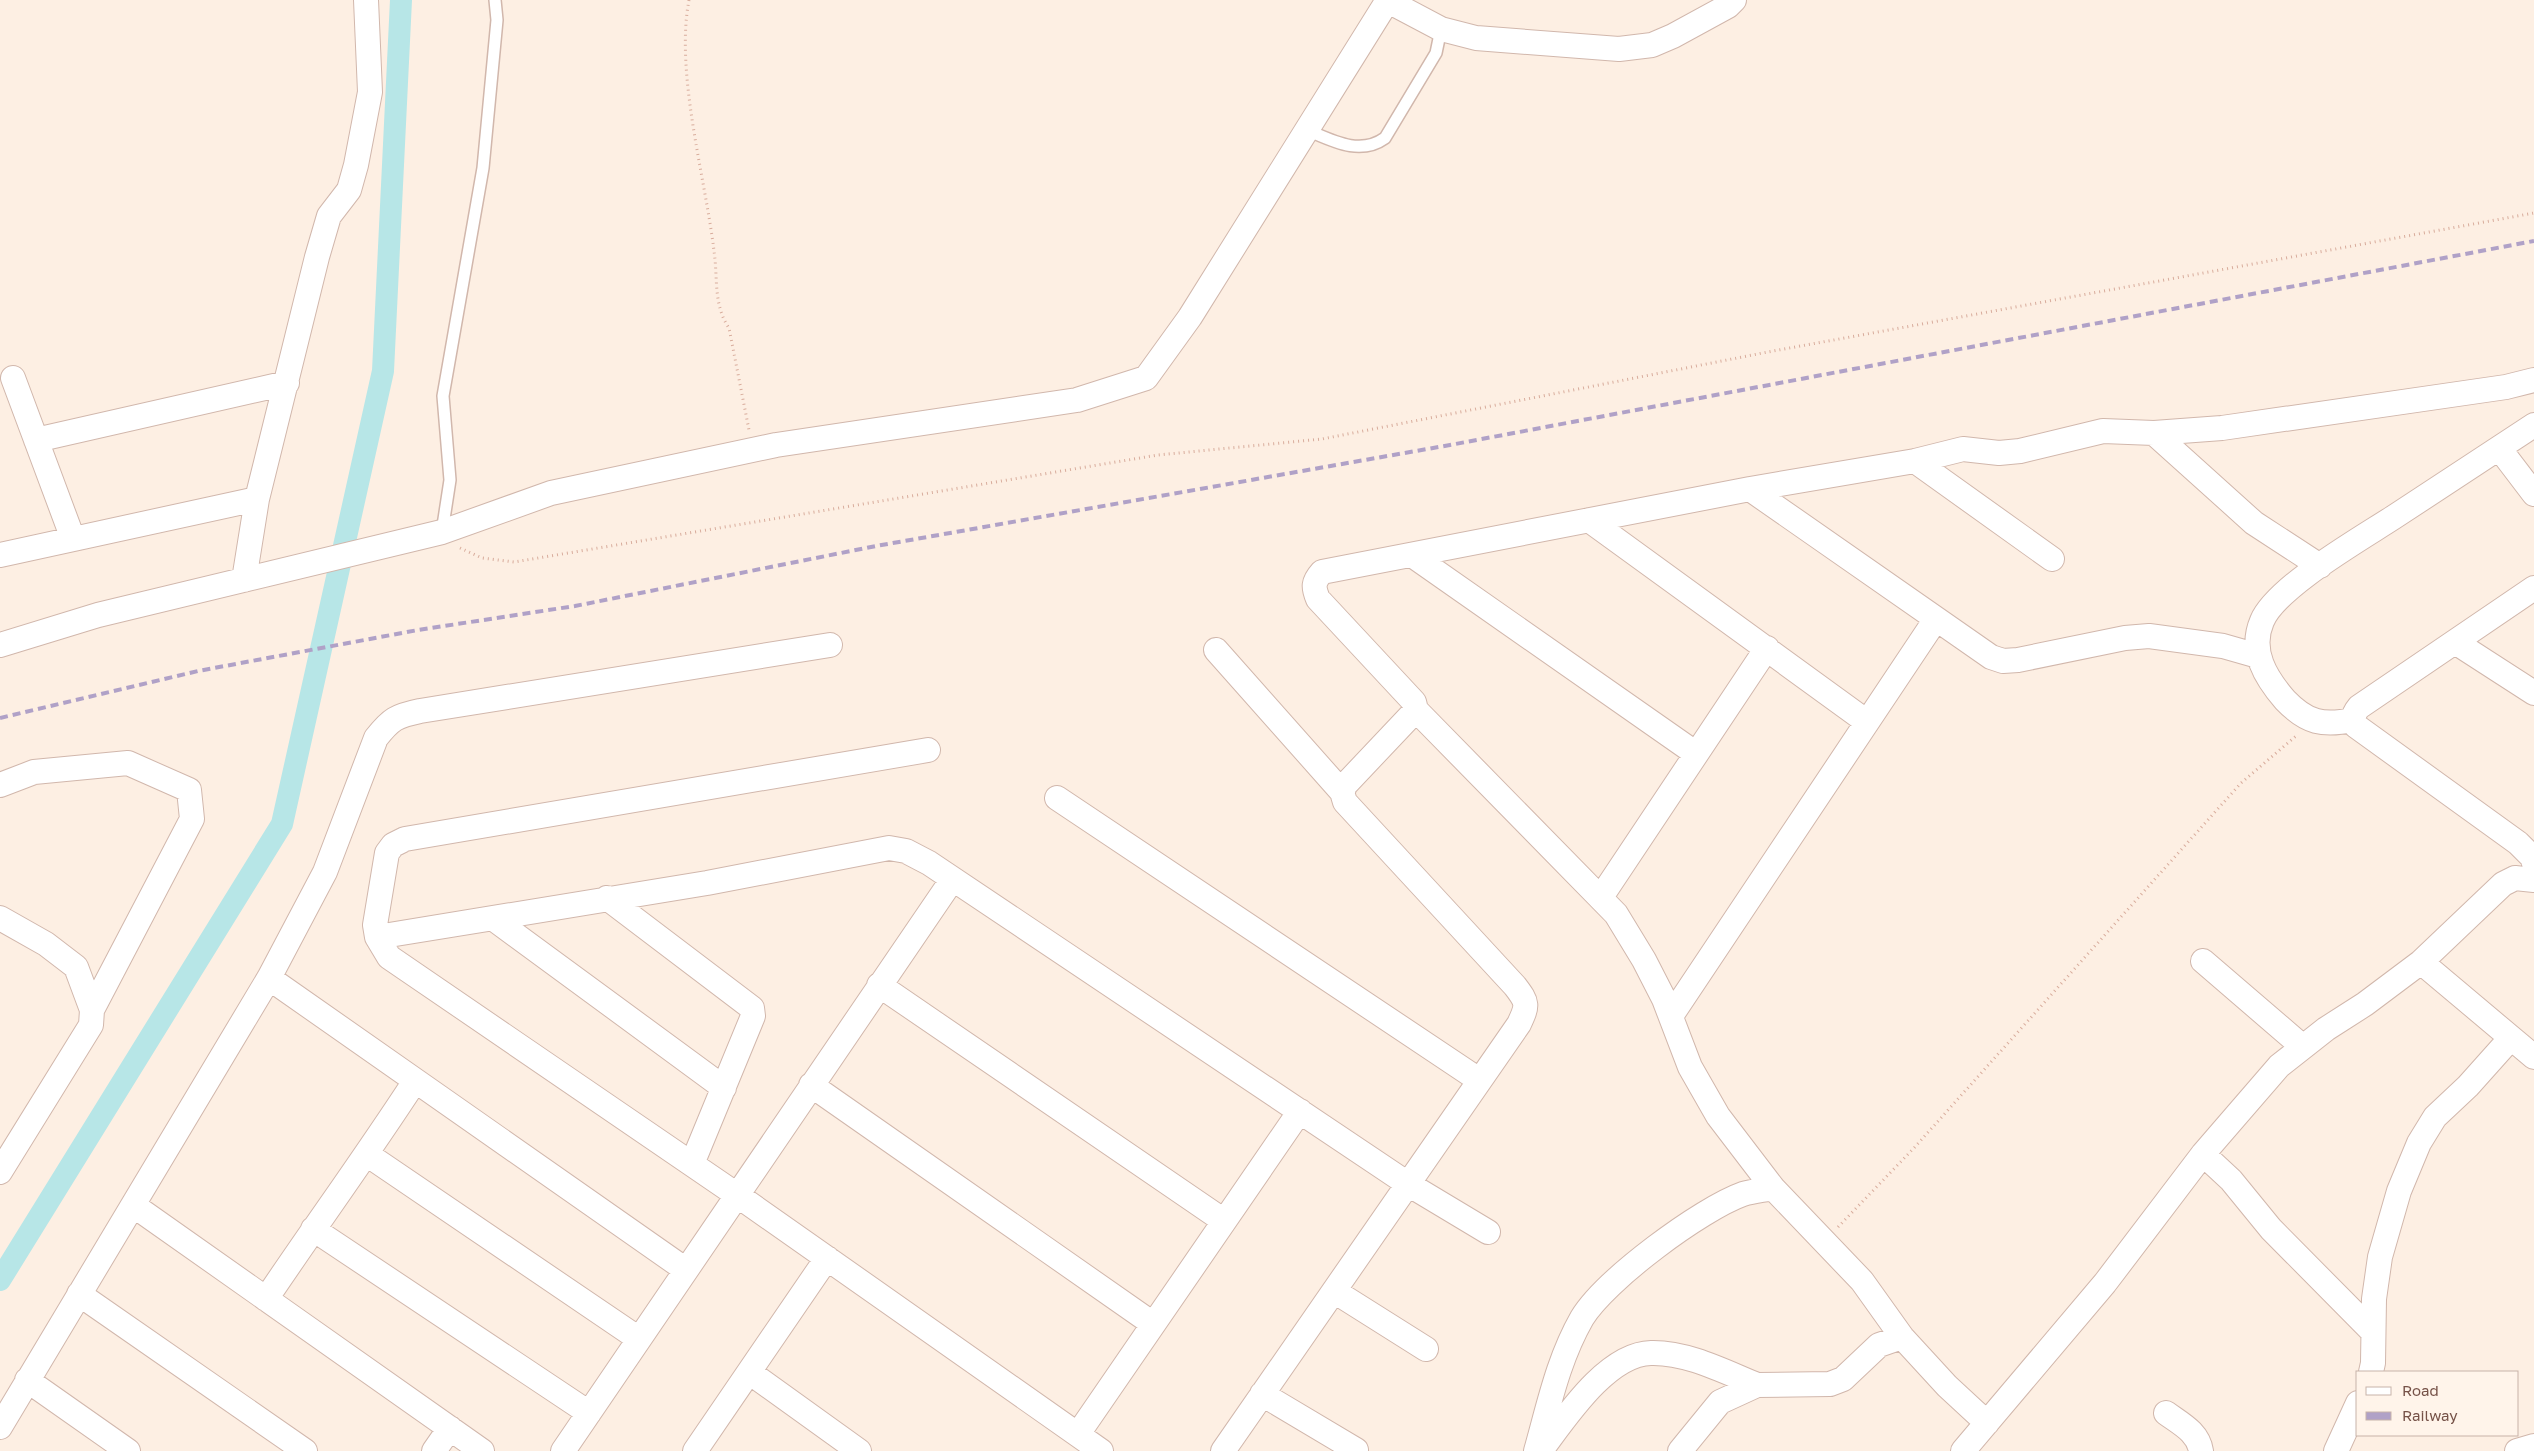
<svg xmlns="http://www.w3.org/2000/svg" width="2534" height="1451" font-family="'Golos Text',sans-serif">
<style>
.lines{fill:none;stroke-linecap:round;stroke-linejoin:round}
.canal{stroke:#b7e6e7;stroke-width:22}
.service-casing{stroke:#d1b7ac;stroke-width:14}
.minor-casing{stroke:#d1b7ac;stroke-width:26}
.path{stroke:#d8ac9c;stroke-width:3;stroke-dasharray:1 4;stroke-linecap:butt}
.service{stroke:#fff;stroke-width:11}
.minor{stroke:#fff;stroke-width:24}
.rail{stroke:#b0a1c7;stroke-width:4;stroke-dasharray:8 5;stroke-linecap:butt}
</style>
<rect width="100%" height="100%" fill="#fdefe3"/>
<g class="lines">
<path class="canal" d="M0 1280 282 824 383 371 401 0"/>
<g class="service-casing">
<path id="service" d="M1307 130C1333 141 1360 156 1385 138L1436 53 1441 29
M442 532 450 480 443 396 483 168 497 20 495 0"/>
</g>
<g class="minor-casing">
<path id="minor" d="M1388 1 1441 29 1476 38 1619 49 1652 45 1673 36 1728 6 1734 0
M13 378 73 539
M2154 433 2254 523 2320 566
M36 440 287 383
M2499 448 2534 494
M1915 461 2052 559
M1750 489 1991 657 2003 661 2018 660 2125 638 2149 636 2223 646 2258 656
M1589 520 1867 722
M0 555 257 499
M1412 555 1695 753
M244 580 257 499 317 257 329 216 349 190 356 165 370 92 366 0
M2534 588 2359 707C2353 714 2352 719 2356 726L2518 843 2532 857 2534 863
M2455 642 2534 693
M0 645 98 615 442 532 551 493 776 445 1077 400 1146 378 1190 317 1388 0
M1216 650 1342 792
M1416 710 1616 914 1644 960 1664 999 1690 1067 1718 1116 1773 1188 1862 1281 1902 1337 1947 1386 1987 1423
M2353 720C2323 726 2307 723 2285 700 2266 678 2249 651 2262 621 2276 587 2362 538 2394 517 2441 486 2488 455 2534 425
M928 750 405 839 393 845 387 853 375 925 377 937 389 957 737 1195 1101 1451
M0 785 34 772 128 763 189 790 192 819 92 1010
M1057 798 1479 1080
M1601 897 1767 648
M607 898 752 1008 753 1016 692 1164
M0 918 46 944 76 967 92 1010 91 1025 0 1172
M494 919 724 1088
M377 937 707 883 889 848 906 851 929 863 1408 1184 1488 1232
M2203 961 2303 1047
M2421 962 2534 1057
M269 978 686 1270
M879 985 1224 1221
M1671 1016 1936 619
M811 1085 1153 1324
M2203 1154 2231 1180 2271 1229 2373 1332
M368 1155 639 1339
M133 1205 482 1451
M313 1229 589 1413
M1334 1291 1426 1349
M79 1294 305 1451
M266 1299C315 1226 367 1155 415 1081
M749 1372 859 1451
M2371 1372 2373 1363 2374 1299 2380 1257 2399 1191 2419 1143 2435 1117 2468 1086 2510 1039
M27 1380 128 1451
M1262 1394 1356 1450
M2166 1413C2181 1424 2198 1432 2201 1451
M0 1427 269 978 325 872 376 738C391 719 396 716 420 711L830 645
M1078 1434 1300 1111
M1542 1449C1566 1417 1607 1354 1651 1353 1687 1352 1725 1372 1757 1385
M434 1451 450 1428
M563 1451 952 880
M695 1451 827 1258
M1223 1451 1519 1024C1528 1005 1528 1003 1515 986L1345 802 1342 792 1346 784 1416 710 1414 702 1318 599C1313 587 1313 582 1322 572L1750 489 1915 461 1963 449 1999 453 2020 451 2103 431 2154 433 2222 428 2506 387 2534 380
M1536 1451C1549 1405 1558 1360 1582 1318 1605 1280 1701 1209 1743 1194 1753 1191 1764 1190 1773 1188
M1680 1451 1720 1402 1757 1385 1830 1384 1843 1379 1879 1345 1902 1337
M1963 1451 2105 1283 2203 1154 2279 1066 2326 1029 2365 1004 2421 962 2503 884 2515 878 2534 880
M2336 1451 2358 1403
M2517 1451 2534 1446"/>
</g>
<path class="path" d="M689 0C675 73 705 176 714 251 718 277 713 305 729 328L749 430
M460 548 482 558 514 562 1158 455 1322 439 1773 351 2534 213
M1838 1227 1914 1148 2241 783 2296 736"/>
<use href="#service" class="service"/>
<use href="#minor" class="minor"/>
<path class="rail" d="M0 718 198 671 418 630 575 606 876 546 1450 445 2534 241"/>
</g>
<rect x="2356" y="1371" width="162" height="65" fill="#fff4ea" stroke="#c8b3a9"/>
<rect x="2366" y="1387" width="25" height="8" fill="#ffffff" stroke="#c8b3a9"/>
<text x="2402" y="1396" font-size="15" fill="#765248">Road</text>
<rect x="2366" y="1412" width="25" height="8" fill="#b0a1c7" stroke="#c8b3a9"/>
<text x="2402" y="1421" font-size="15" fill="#765248">Railway</text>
</svg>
